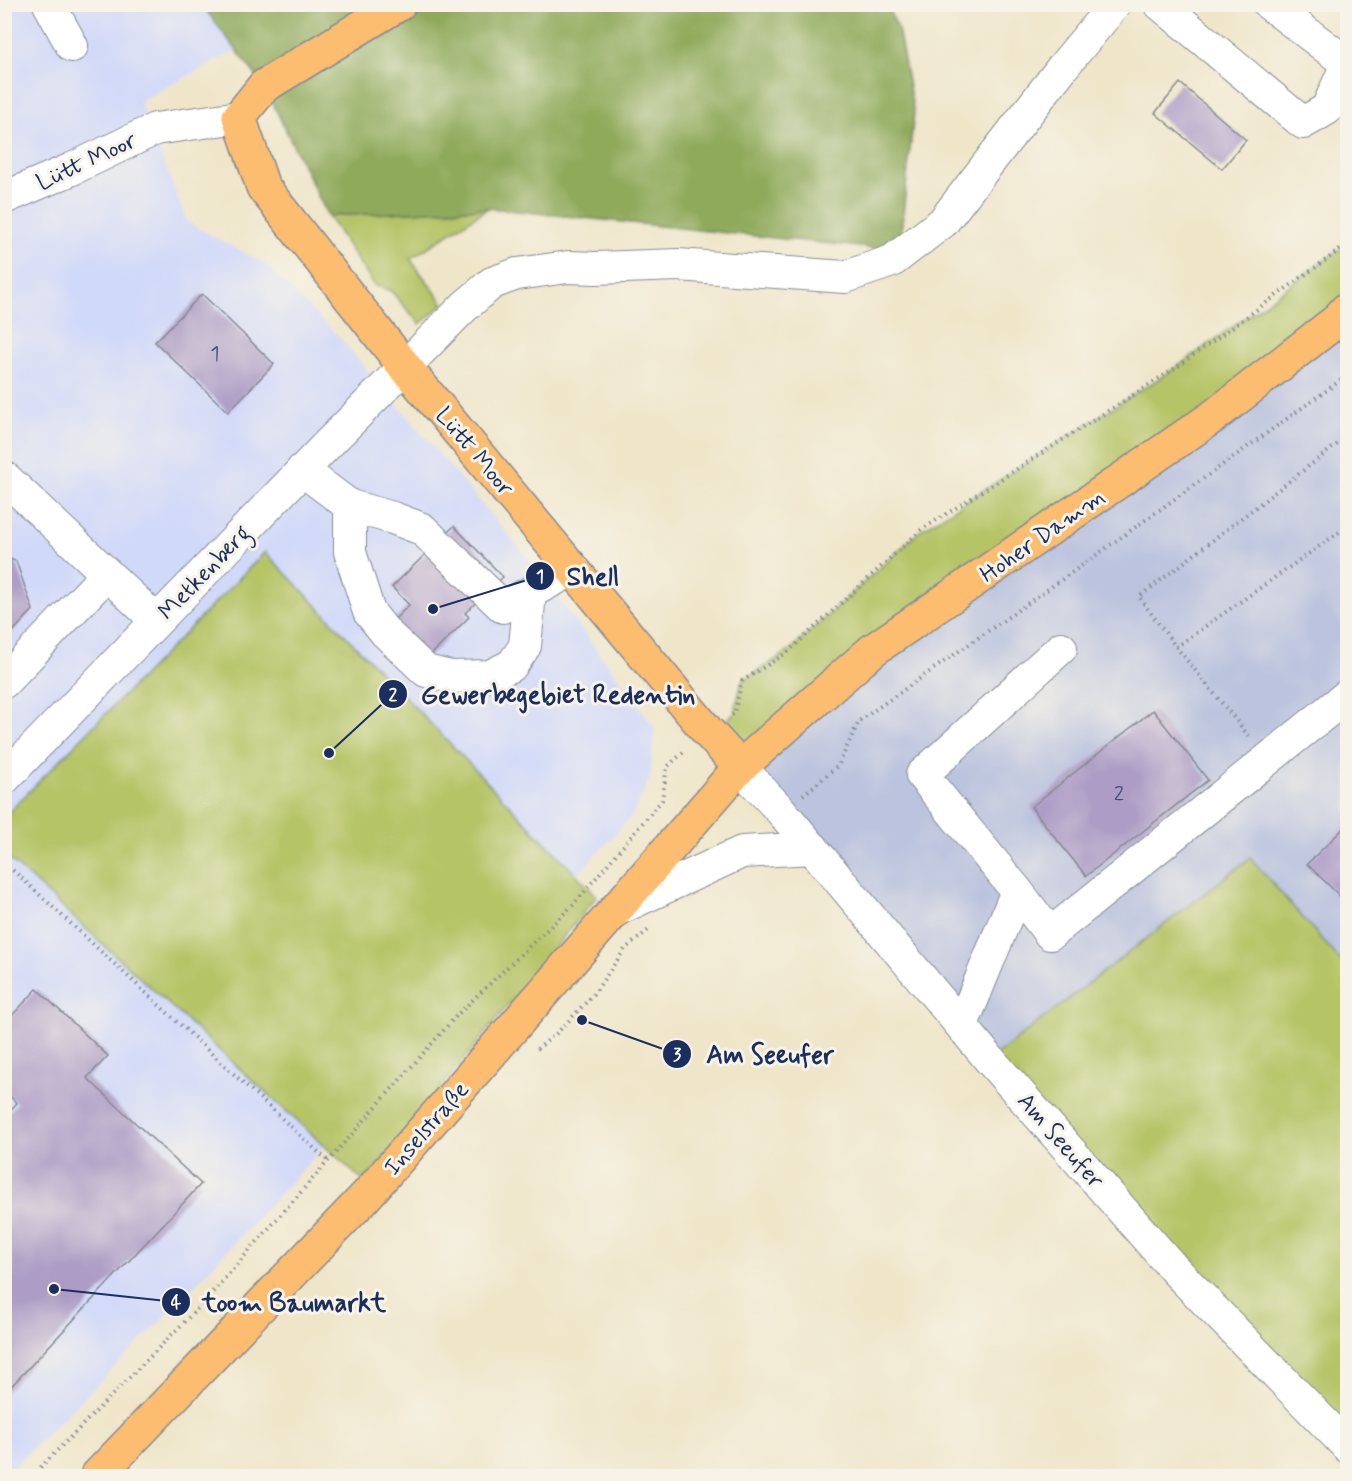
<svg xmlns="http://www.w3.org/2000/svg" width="1352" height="1481" font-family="Mynerve,sans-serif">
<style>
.built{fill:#d1d9f9}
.industrial{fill:#bbc3de}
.green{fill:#b5c466;stroke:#687a62;stroke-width:1.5}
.forest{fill:#90aa5b;stroke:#566c5c;stroke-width:1.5}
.building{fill:#ad9dc6}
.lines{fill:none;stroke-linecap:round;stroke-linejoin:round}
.minor-casing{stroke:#858a94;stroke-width:34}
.major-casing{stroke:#858a94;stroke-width:36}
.path{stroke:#858a94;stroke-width:4;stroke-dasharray:1.5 4.5;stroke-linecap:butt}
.minor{stroke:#fff;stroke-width:32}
.major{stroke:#fcbd6f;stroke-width:33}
.labels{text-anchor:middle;stroke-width:6;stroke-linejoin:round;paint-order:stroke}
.number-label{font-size:21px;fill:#404a78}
.street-label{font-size:24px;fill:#1b2f5e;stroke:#f7f3e8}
.leader{fill:none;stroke:#1b2f5e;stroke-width:2}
.callout-dot{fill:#1b2f5e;stroke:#f7f3e8;stroke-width:2}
.mark-label{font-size:18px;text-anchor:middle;font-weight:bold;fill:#fff}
.callout-label{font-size:26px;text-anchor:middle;font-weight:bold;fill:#1b2f5e;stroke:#f7f3e8;stroke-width:6;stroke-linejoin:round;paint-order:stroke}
</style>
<rect width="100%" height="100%" fill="#f7f3e8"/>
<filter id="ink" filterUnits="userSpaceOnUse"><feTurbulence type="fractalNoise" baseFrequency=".0167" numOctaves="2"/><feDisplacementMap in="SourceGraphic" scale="12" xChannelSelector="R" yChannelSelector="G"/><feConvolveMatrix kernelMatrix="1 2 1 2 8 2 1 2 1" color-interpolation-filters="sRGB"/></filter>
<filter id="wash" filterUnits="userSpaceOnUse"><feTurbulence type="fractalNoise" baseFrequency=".008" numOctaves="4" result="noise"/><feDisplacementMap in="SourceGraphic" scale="24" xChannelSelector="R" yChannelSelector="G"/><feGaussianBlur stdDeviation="1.35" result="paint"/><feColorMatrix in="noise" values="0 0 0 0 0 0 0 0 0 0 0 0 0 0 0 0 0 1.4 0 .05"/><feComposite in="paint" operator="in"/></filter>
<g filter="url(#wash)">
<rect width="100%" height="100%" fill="#efe6ca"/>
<path class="built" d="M5 5H202L237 50 140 101 187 222 265 264 341 339 530 560 655 728 650 778 632 816 169 1313 5 1476Z"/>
<path class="industrial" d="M1347 308V968L1250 858 990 1060 740 767Z"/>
<path class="green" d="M488 208 410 259 444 304 420 324 391 291 374 285 328 216Z
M1347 244V308L740 767 708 732 734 714 742 681 788 652 921 530 1177 367Z
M265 552 597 896 364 1182 5 855 4 817Z
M1250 858 1347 968V1447L990 1060Z"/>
<path class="forest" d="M202 5H886L898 28 914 113 899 251 488 208 328 216 264 86Z"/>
<g id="blocks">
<path class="building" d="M1180 83 1246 140 1222 169 1155 113Z
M202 294 274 364 228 412 155 342Z
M454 526 503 577 465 613 469 617 428 658 393 621 409 605 392 587Z
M5 558 16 561 33 610 5 640Z
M1153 710 1208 780 1086 876 1031 807Z
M1348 824V904L1307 864Z
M37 989 108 1056 87 1078 201 1184 4 1394V1117L17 1103 4 1091V1024Z"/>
</g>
</g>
<g filter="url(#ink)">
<use href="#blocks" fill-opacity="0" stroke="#858a94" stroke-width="1.5"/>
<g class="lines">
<g class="minor-casing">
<path id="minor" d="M49 4 72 46
M1160 4 1303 123 1327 109 1347 64
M1269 4 1348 64
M4 198 72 169 155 129 239 117
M302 470 350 506 393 518 422 529 503 607 574 569
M4 477 156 620
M350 506V552L369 612 386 633 426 671 451 677 490 676 512 665 525 646 530 593
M1061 648 922 775 1017 891 1050 934 1348 695
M4 682 107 574
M740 767 782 812 990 1060 1175 1270 1348 1447
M4 779 325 447 464 307 492 283 517 274 568 267 596 268 678 265 845 277 892 261 943 222 1062 68 1115 4
M614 911 742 852 813 848
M962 1025 1017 891"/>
</g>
<g class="major-casing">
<path id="major" d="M399 4 264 86 239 117 263 187 405 367 708 732 740 767
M97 1476 366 1196 740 767 873 650 1214 416 1335 322 1348 308"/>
</g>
<path class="path" d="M1176 647 1348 526
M732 715 734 714 742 681 788 652 921 530 1177 367 1348 244
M1249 736 1176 647 1139 597 1348 436
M803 795 838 766 859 721 1074 571 1348 375
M4 862 328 1161
M537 1049 557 1033 593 995 625 949 651 928
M32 1476 203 1303 458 1014 573 905 662 800 667 767 686 750"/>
<use href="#minor" class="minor"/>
<use href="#major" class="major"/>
</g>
</g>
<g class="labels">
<g class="number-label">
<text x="215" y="360">1</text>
<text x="1119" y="800">2</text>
</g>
<g class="street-label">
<text transform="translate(86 161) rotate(-25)" y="8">Lütt Moor</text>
<text transform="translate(475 451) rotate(50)" y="8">Lütt Moor</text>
<text transform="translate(1042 535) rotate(-35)" y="8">Hoher Damm</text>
<text transform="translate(204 572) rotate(-46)" y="8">Metkenberg</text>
<text transform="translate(426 1128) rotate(-49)" y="8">Inselstraße</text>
<text transform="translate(1061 1140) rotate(49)" y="8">Am Seeufer</text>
</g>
</g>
<path class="leader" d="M433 609L540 576M329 753L393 694M582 1020L677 1054M54 1289L176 1302"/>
<g class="callout-dot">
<circle cx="433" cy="609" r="6"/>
<circle cx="329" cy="753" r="6"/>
<circle cx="582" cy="1020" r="6"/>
<circle cx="54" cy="1289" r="6"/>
<circle cx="540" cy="576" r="15"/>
<circle cx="393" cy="694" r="15"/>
<circle cx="677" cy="1054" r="15"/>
<circle cx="176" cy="1302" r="15"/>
</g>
<g class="mark-label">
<text x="540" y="582">1</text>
<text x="393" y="700">2</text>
<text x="677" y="1060">3</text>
<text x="176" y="1308">4</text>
</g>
<g class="callout-label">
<text x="593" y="585">Shell</text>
<text x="558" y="703">Gewerbegebiet Redentin</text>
<text x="770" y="1063">Am Seeufer</text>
<text x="294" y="1311">toom Baumarkt</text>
</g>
<rect width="1352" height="1481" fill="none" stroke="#f7f3e8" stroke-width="24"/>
</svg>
